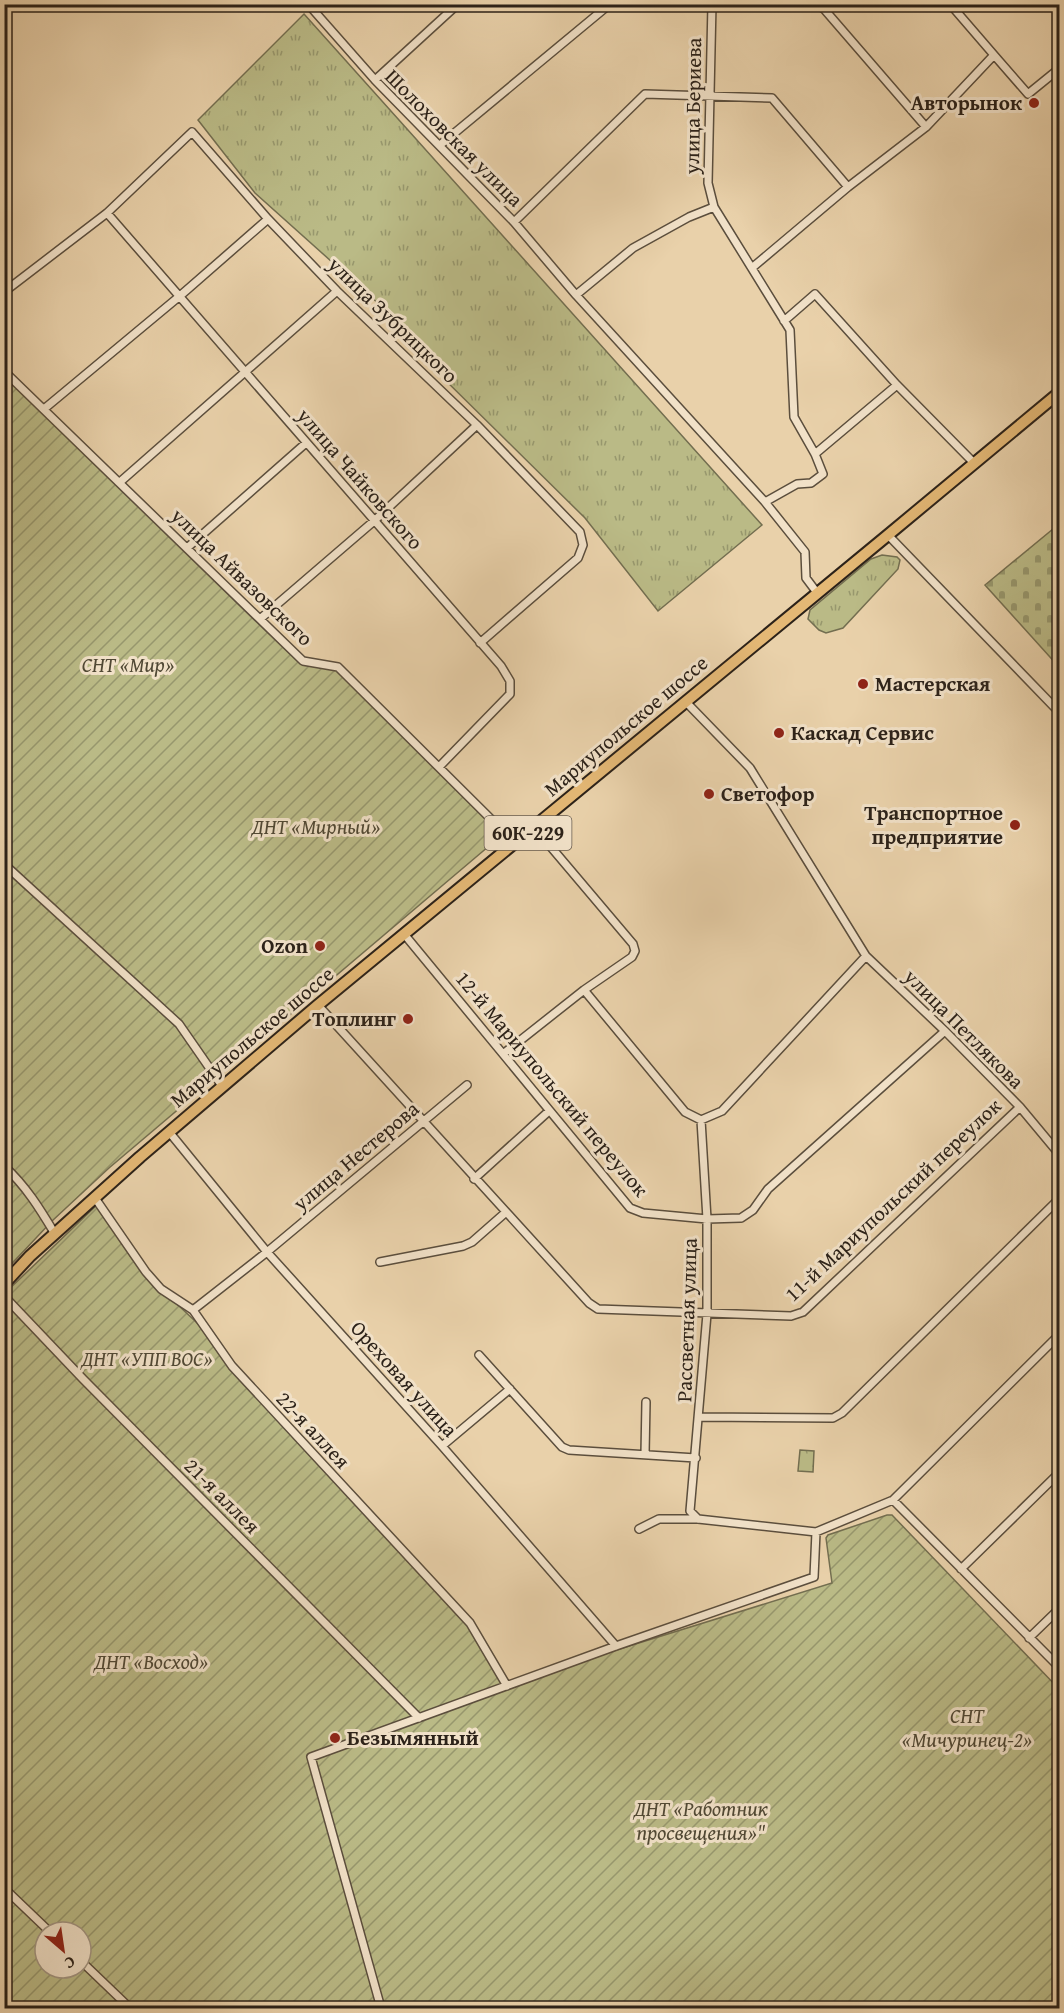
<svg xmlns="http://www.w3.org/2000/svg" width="1064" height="2013" font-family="'Gentium Book Plus',serif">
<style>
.grass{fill:url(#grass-tufts);stroke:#736e50;stroke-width:1.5}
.forest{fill:url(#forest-crowns);stroke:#736e50;stroke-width:1.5}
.cemetery{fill:url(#cemetery-stones);stroke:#736e50;stroke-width:1.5}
.garden{fill:url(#garden-furrows);stroke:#736e50;stroke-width:1.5;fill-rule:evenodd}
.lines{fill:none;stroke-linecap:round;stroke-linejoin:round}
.minor-casing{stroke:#5b4e3d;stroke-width:10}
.primary-casing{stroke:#2c2219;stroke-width:14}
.minor{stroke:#f1e1c8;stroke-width:7}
.primary{stroke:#e4b875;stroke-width:10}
.poi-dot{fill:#8f2418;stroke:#f1e1c8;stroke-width:2}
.labels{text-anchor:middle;stroke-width:6;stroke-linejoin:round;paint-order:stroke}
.shield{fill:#f1e1c8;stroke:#675b4e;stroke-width:1.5}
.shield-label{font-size:20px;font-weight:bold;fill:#2c2219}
.poi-label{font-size:21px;font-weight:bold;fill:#2c2219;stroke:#f1e1c8;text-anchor:end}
.street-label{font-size:21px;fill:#2c2219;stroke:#f1e1c8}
.park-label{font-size:21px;font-style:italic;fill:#504834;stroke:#f1e1c8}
</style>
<defs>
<pattern id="grass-tufts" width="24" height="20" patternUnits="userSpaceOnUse" patternTransform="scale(1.5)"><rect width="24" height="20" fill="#baba86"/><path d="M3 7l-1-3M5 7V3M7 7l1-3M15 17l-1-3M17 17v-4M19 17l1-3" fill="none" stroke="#97976d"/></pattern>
<pattern id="forest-crowns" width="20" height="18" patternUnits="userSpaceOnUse" patternTransform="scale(1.5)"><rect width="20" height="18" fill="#baba86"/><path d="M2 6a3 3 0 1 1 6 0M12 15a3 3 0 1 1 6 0" fill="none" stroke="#97976d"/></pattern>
<pattern id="cemetery-stones" width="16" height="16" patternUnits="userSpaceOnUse" patternTransform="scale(1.5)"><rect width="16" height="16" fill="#baba86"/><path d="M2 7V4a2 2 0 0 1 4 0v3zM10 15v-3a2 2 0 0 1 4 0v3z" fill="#97976d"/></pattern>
<pattern id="garden-furrows" width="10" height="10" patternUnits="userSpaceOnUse" patternTransform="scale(1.5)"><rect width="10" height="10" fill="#baba86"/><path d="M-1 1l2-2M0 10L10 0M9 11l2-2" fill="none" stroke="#97976d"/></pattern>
</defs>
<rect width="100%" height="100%" fill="#e9d1aa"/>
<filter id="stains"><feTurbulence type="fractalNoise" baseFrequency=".00333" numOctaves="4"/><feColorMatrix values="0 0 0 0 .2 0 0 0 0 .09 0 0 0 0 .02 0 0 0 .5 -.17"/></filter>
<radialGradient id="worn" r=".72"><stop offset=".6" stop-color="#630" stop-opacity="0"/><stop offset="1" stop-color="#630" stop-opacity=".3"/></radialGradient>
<path class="grass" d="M304 14 762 525 658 611 585 518 433 368 399 322 255 193 198 120Z
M882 555 897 557 900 560 898 569 843 628 826 633 819 630 808 619 810 610 871 559Z"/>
<path class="forest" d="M800 1450 814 1451 813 1472 798 1471Z"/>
<path class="cemetery" d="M1059 524V667L985 585Z"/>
<path class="garden" d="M4 376 303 662 337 668 502 835 109 1168 52 1221 5 1271Z
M99 1203 161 1289 211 1336 232 1366 470 1623 511 1687 613 1651 832 1583 826 1538 828 1535 887 1515H892L1059 1689V2008H5V1293ZM45 1932H81V1968H45Z"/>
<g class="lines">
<g class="minor-casing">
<path id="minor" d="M308 4 375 80 514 222 576 295 765 502 805 552 806 578 818 594
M712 4 708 183 714 207 790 330 794 417 815 454 823 474 811 483 797 484 765 502
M813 4 818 5 824 9 926 127
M950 4 994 55
M375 80 458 4
M440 145 610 4
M107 213 501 666 510 681V694L439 767
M514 222 645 94 772 98 848 187
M753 267 848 187 926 127 994 55 1028 94 1060 68
M4 292 107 213 192 132 268 219 337 291 477 425 580 532 583 545 578 558 480 643
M576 295 633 248 689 217 714 207
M784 321 815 294 897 385 974 463
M4 371 303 661 338 667 515 843
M44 409 181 295 268 219
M815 454 897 385
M120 482 337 291
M888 535 1060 713
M187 548 306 443
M260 619 374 521 477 425
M686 702 750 768 866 956 945 1031 1020 1107 1060 1155
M4 864 179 1024 222 1086
M404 934 630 1208 643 1213 707 1219 741 1218 753 1210 768 1189 945 1031
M584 990 685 1112 701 1120 722 1111 866 956
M318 1005 589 1303 598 1309 791 1316 803 1312 1020 1107
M503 1054 584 990 632 957 635 951 633 944 534 827
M170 1133 267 1252 442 1446 616 1646
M4 1166C26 1186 40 1209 55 1234
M474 1179 549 1111
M95 1198 146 1272 161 1289 193 1310 232 1366 470 1623 507 1686
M380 1262 463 1246 472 1242 505 1213
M4 1296 83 1379 419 1718
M193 1310 267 1252 467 1085
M479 1355 562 1447 569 1450 696 1458
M699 1417 833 1418 842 1413 1060 1198
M442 1446 510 1389
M645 1454 646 1402
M893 1500 1060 1668
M698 1519 690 1511 707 1314V1219L701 1120
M639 1529 659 1519H698L816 1532 893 1500 1060 1334
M961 1569 1060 1472
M1029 1638 1060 1608
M4 1888 50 1932
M81 1961 130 2008
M381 2008 311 1757 616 1646 814 1577 816 1532"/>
</g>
<g class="primary-casing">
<path id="primary" d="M4 1284 30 1256 140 1157 318 1005 888 535 1060 392"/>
</g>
<use href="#minor" class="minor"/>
<use href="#primary" class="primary"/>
</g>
<g class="poi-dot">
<circle cx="1034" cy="103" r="6"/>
<circle cx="863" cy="684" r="6"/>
<circle cx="779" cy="733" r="6"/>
<circle cx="709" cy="794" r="6"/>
<circle cx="1015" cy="825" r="6"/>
<circle cx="320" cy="946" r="6"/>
<circle cx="408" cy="1019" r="6"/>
<circle cx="335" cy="1738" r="6"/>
</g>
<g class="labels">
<rect class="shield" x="484.5" y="816" width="87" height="34" rx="4.5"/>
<g class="shield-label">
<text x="528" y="840">60К-229</text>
</g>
<g class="poi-label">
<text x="1022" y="110">Авторынок</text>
<text x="875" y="691" text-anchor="start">Мастерская</text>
<text x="791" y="740" text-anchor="start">Каскад Сервис</text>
<text x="721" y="801" text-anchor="start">Светофор</text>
<text x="1003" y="820">Транспортное<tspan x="1003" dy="24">предприятие</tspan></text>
<text x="308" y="953">Ozon</text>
<text x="396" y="1026">Топлинг</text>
<text x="347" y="1745" text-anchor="start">Безымянный</text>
</g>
<g class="street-label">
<text transform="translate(693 106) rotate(-89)" y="7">улица Бериева</text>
<text transform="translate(454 138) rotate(45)" y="7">Шолоховская улица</text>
<text transform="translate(393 320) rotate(44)" y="7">улица Зубрицкого</text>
<text transform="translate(360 479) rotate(49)" y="7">улица Чайковского</text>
<text transform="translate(242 577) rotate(44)" y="7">улица Айвазовского</text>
<text transform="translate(626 726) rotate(-40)" y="7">Мариупольское шоссе</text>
<text transform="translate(964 1029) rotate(45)" y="7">улица Петлякова</text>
<text transform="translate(252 1037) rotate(-40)" y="7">Мариупольское шоссе</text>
<text transform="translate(552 1084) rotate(50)" y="7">12-й Мариупольский переулок</text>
<text transform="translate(356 1156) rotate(-40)" y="7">улица Нестерова</text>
<text transform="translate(893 1200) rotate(-43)" y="7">11-й Мариупольский переулок</text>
<text transform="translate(687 1320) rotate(-88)" y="7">Рассветная улица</text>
<text transform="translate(404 1379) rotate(48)" y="7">Ореховая улица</text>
<text transform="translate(313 1430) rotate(47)" y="7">22-я аллея</text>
<text transform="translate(222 1496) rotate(45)" y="7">21-я аллея</text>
</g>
<g class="park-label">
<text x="128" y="672">СНТ «Мир»</text>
<text x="316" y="834">ДНТ «Мирный»</text>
<text x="147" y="1366">ДНТ «УПП ВОС»</text>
<text x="151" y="1669">ДНТ «Восход»</text>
<text x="967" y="1723">СНТ<tspan x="967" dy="24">«Мичуринец-2»</tspan></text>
<text x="701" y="1816">ДНТ «Работник<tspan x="701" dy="24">просвещения»"</tspan></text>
</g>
</g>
<rect width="1064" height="2013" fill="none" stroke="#e9d1aa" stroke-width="24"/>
<rect x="6" y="6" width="1052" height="2001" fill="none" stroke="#2c2219" stroke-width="3"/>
<rect x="12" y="12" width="1040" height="1989" fill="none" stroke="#2c2219" stroke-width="1.5"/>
<g transform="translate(63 1950) rotate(151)"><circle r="28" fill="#f1e1c8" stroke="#a29582" stroke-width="1.5"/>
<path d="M0-4.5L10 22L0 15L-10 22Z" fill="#8f2418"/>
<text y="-9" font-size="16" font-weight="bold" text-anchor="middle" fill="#2c2219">С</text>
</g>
<rect width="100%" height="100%" filter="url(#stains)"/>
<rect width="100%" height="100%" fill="url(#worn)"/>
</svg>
